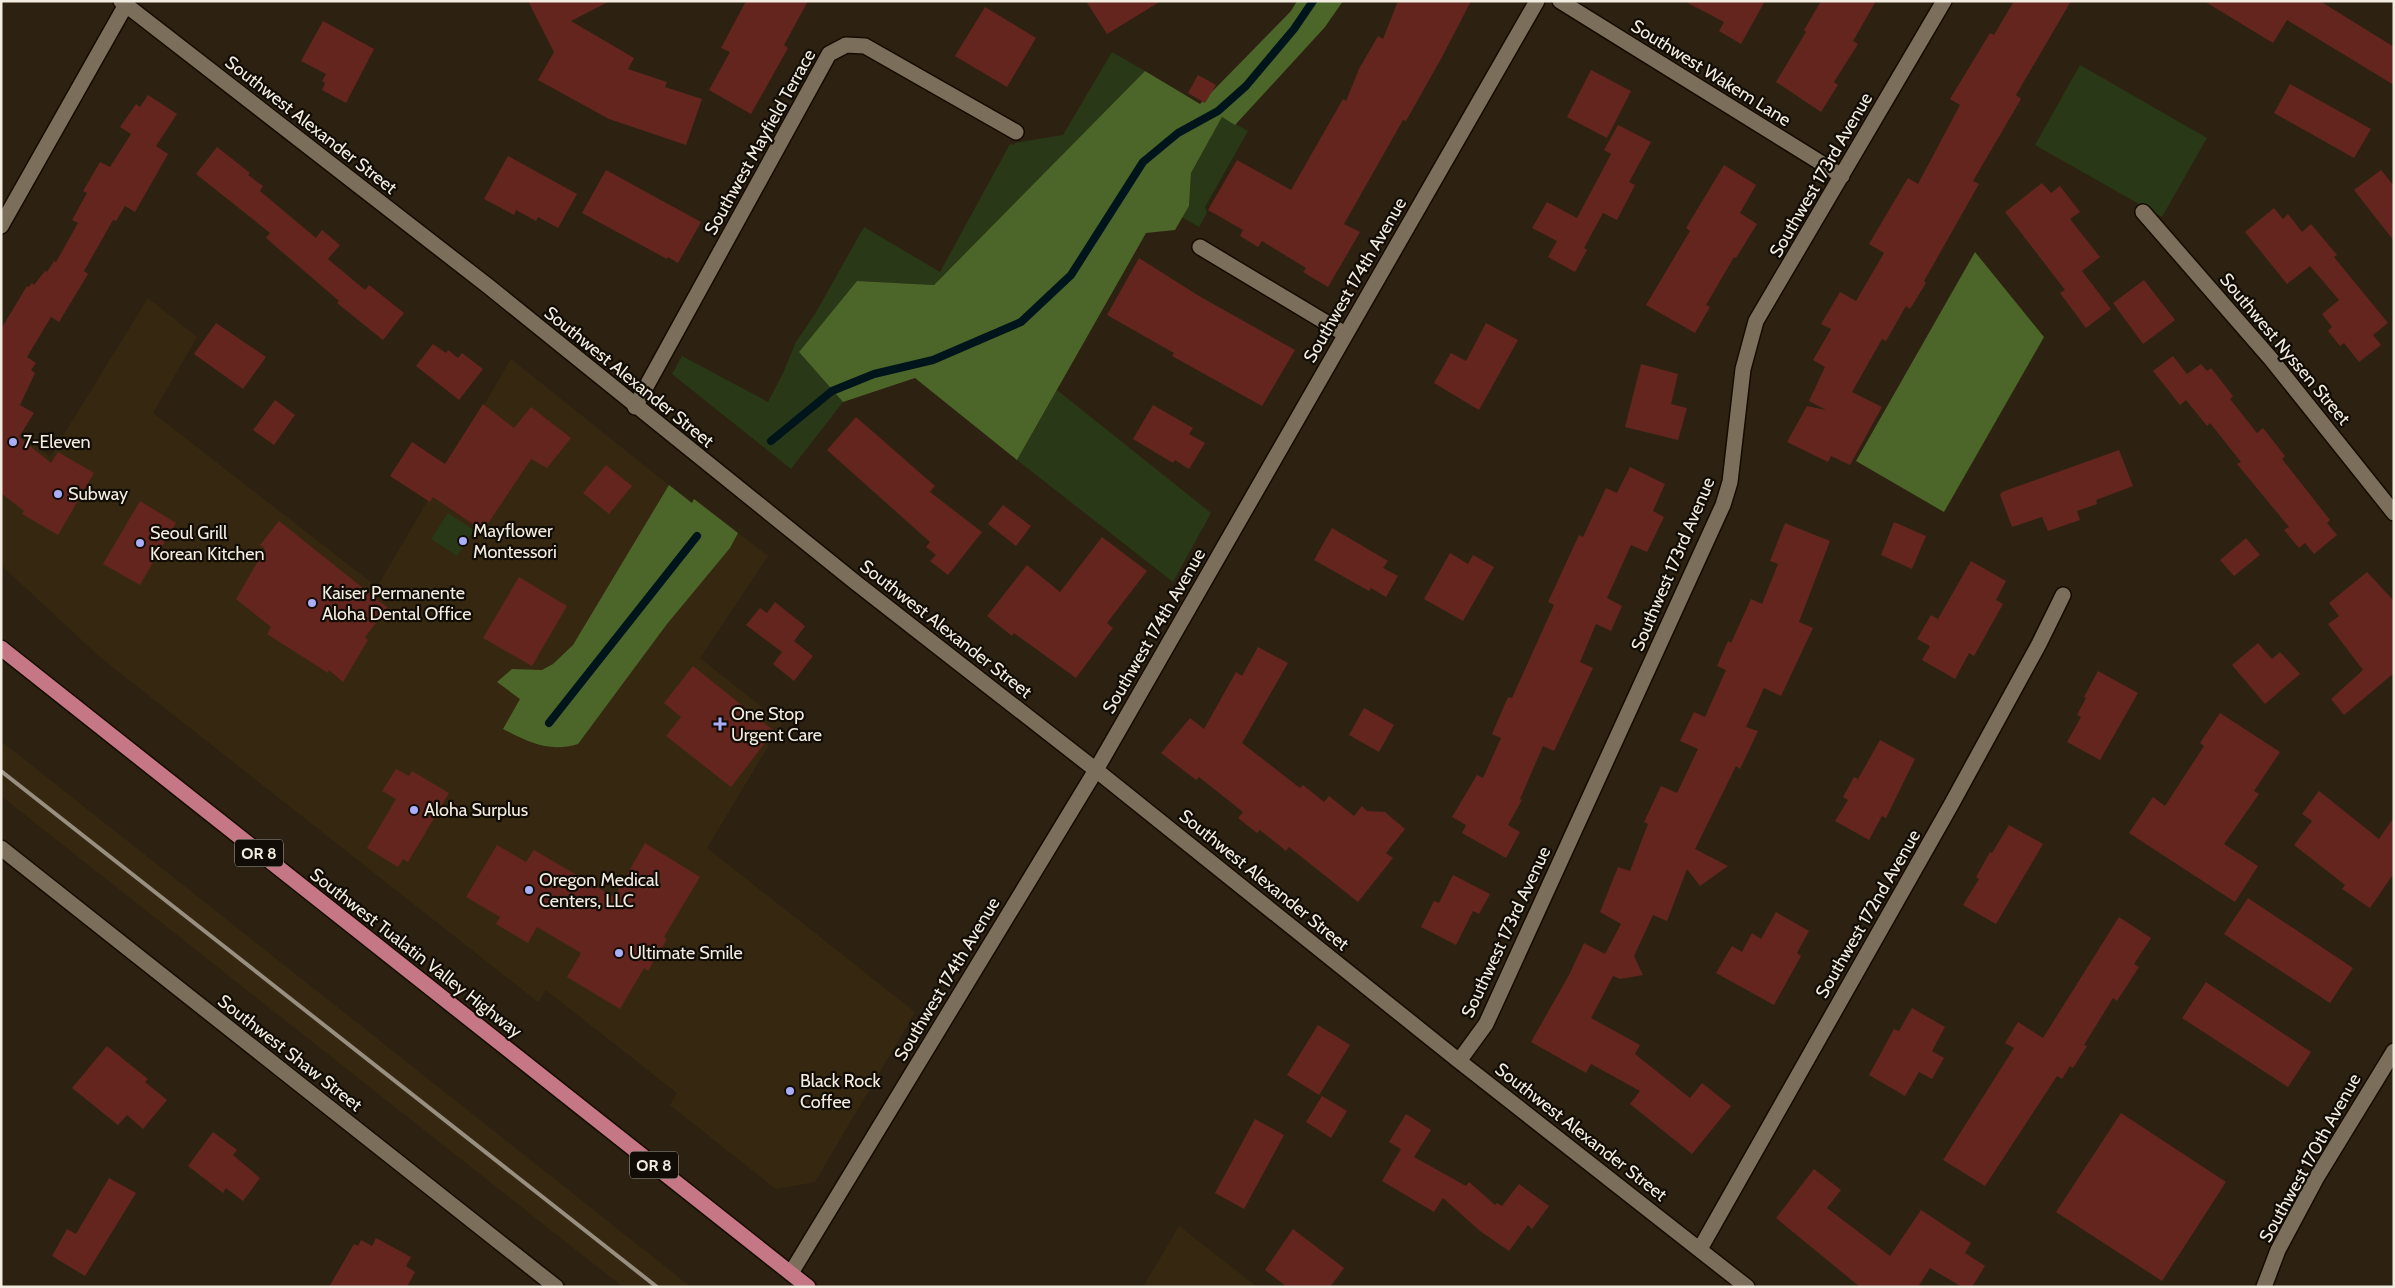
<svg xmlns="http://www.w3.org/2000/svg" width="2395" height="1288" font-family="Cabin,sans-serif">
<style>
.built{fill:#362810}
.green{fill:#293816}
.forest{fill:#4c6529}
.lines{fill:none;stroke-linecap:round;stroke-linejoin:round}
.stream{stroke:#00141b;stroke-width:8}
.building{fill:#63251e}
.street-casing{stroke:#150b00;stroke-width:18}
.secondary-casing{stroke:#150b00;stroke-width:18}
.primary-casing{stroke:#150b00;stroke-width:18}
.street{stroke:#7b6f5b;stroke-width:15}
.secondary{stroke:#7b6f5b;stroke-width:15}
.primary{stroke:#c57785;stroke-width:15}
.rail{stroke:#988f81;stroke-width:4}
.poi-dot{fill:#abaffb;stroke:#110d06;stroke-width:2}
.labels{text-anchor:middle;stroke-width:4.5;stroke-linejoin:round;paint-order:stroke}
.shield{fill:#110d06;stroke:#afa99f;stroke-width:1}
.shield-label{font-size:16px;font-weight:bold;fill:#f3ece1}
.street-label{font-size:18px;fill:#f3ece1;stroke:#110d06}
.poi-label{font-size:18px;fill:#f3ece1;stroke:#110d06;text-anchor:start}
</style>
<rect width="100%" height="100%" fill="#2d2211"/>
<path class="built" d="M148 298 197 337 153 413 377 587 511 359 691 503 694 499 768 556 700 658 782 723 707 848 915 1012 815 1182 776 1189 670 1105 677 1093 546 990 538 1002 100 657 1 565V419L50 457Z
M1 741 691 1287H623L1 796Z
M1179 1226 1257 1287H1143Z"/>
<path class="green" d="M1112 52 1145 71 934 285 857 281 799 352 843 402 791 469 672 374 682 356 768 402 783 373 796 342 815 314 864 227 940 272 1010 144 1014 145 1015 143 1063 135Z
M2080 65 2207 138 2162 217 2035 145Z
M1222 117 1248 131 1205 207 1207 213 1199 227 1182 217 1189 206 1191 173Z
M1057 390 1211 513 1173 582 1017 460Z
M448 513 474 530 457 556 431 539Z"/>
<path class="forest" d="M1297 1H1343L1325 27 1235 125 1222 117 1191 173 1189 206 1175 230 1146 233 1017 460 915 378 843 402 799 352 857 281 934 285 1145 71 1200 104 1291 11Z
M1975 252 2044 337 1944 512 1856 461Z
M669 485 692 503 694 499 738 533 730 548 667 624 578 744C549 753 528 742 503 729L520 699 497 682 512 669 542 670 553 664 573 645Z"/>
<g class="lines">
<path class="stream" d="M771 441 832 391 874 374 933 360 1021 322 1071 275 1143 162 1178 133 1218 111 1246 86 1294 29 1313 1
M549 723 697 536"/>
</g>
<path class="building" d="M528 1H610L571 21 634 58 628 69 667 82 665 87 702 99 686 145 609 119 538 80 554 52Z
M746 1H808L784 45 788 48 751 114 709 90 730 52 721 48Z
M1086 1H1161L1107 34Z
M1398 1H1471L1442 57 1406 121 1403 120 1344 224 1360 232 1328 287 1303 272 1306 268 1262 241 1258 247 1240 236 1243 230 1208 210 1237 160 1291 190 1343 99 1346 101 1359 69 1378 36 1383 39Z
M1684 1H1765L1741 44 1719 31 1724 22Z
M1821 1H1876L1853 41 1858 44 1834 82 1838 85 1821 112 1776 82 1806 32 1804 30Z
M2014 1H2071L2016 95 2021 99 1973 181 1979 184 1924 281 1926 283 1910 309 1906 306 1886 341 1882 339 1852 392 1882 407 1850 465 1831 456 1828 462 1787 442 1807 406 1826 410 1809 401 1825 367 1813 360 1831 329 1821 324 1840 292 1856 301 1884 253 1869 244 1908 178 1918 184 1960 105 1950 99 1990 33 1994 35Z
M2204 1H2320L2394 47V85L2287 20 2273 43Z
M985 7 1036 38 1007 87 955 56Z
M323 21 374 49 346 103 322 90 325 83 322 81 326 74 301 61Z
M1591 70 1631 91 1607 138 1567 117Z
M1198 75 1216 85 1205 103 1188 93Z
M2290 84 2371 129 2354 158 2274 113Z
M148 95 177 114 156 146 168 154 135 212 125 206 116 221 113 220 84 271 88 274 59 322 51 317 27 357 36 363 31 370 35 373 20 405 34 413 19 437 51 463 58 452 94 473 58 535 22 514 24 511 1 493V329L27 286 29 287 32 283 34 285 45 271 47 272 54 261 56 262 78 223 72 220 87 193 83 191 100 162 110 167 131 134 120 127 136 104 140 107Z
M1618 125 1651 142 1629 182 1635 185 1617 220 1603 213 1584 248 1587 250 1575 272 1548 257 1557 241 1532 228 1547 202 1577 218 1611 154 1604 150Z
M217 147 250 173 248 175 263 186 260 191 316 238 322 230 340 245 328 259 365 290 369 285 404 313 383 340 337 303 339 301 266 238 270 233 196 174Z
M508 156 577 194 558 228 538 217 536 221 516 210 514 215 484 199Z
M1724 165 1756 185 1740 213 1757 224 1736 258 1734 257 1706 305 1710 307 1695 333 1646 305 1690 231 1686 228Z
M606 170 701 222 678 263 668 257 667 259 582 213Z
M2381 170 2394 186V241L2354 190Z
M2042 183 2051 193 2060 186 2080 212 2070 219 2100 257 2082 271 2111 309 2086 328 2060 293 2065 290 2005 212Z
M2274 208 2283 219 2288 214 2302 232 2311 224 2337 255 2334 257 2388 323 2373 335 2381 345 2359 362 2344 343 2340 346 2328 331 2332 327 2322 314 2339 300 2310 266 2287 284 2245 232Z
M1139 258 1199 296 1295 350 1262 406 1172 356 1174 353 1107 315Z
M2144 280 2175 320 2143 344 2113 303Z
M216 323 266 357 243 389 194 354Z
M1486 323 1518 340 1479 410 1434 383 1451 353 1466 361Z
M433 344 446 353 448 350 458 358 462 353 483 369 459 400 416 366Z
M2173 356 2187 374 2201 364 2207 371 2211 368 2233 396 2230 399 2257 433 2263 428 2285 456 2282 459 2330 520 2327 523 2337 535 2314 554 2305 543 2299 548 2284 530 2289 527 2237 464 2241 462 2210 423 2207 426 2186 400 2180 405 2153 371Z
M1641 364 1678 374 1671 404 1687 408 1678 440 1625 427Z
M275 400 295 415 274 445 253 430Z
M483 404 514 428 531 407 571 438 547 468 531 459 483 531 433 497 430 502 390 476 412 442 445 464Z
M1153 405 1193 428 1189 434 1205 443 1189 469 1175 460 1173 463 1133 439Z
M856 417 935 486 930 492 982 532 948 575 930 561 936 555 926 547 930 542 827 450Z
M2119 450 2133 486 2096 500 2097 504 2077 511 2080 520 2048 531 2042 517 2012 527 2000 495 2002 492Z
M606 465 632 486 609 514 583 493Z
M1630 467 1665 484 1653 511 1664 517 1647 552 1631 545 1607 598 1622 606 1611 631 1596 624 1580 662 1593 668 1554 751 1543 746 1520 799 1522 800 1508 825 1520 832 1506 858 1462 833 1466 825 1452 817 1477 775 1483 778 1501 738 1492 734 1508 697 1512 698 1554 605 1548 602 1579 535 1583 537 1606 488 1617 493Z
M140 501 176 523 140 585 103 564Z
M1003 505 1031 526 1016 546 988 524Z
M279 521 388 608 365 637 368 640 343 682 329 670 328 673 267 634 271 627 236 599 265 549 260 545Z
M1894 522 1926 536 1912 569 1881 555Z
M1785 523 1830 541 1799 622 1813 628 1781 696 1764 688 1746 727 1758 731 1740 769 1736 766 1695 849 1728 866 1700 886 1687 869 1667 921 1653 915 1634 956 1643 975 1620 979 1613 976 1591 1018 1640 1045 1635 1054 1690 1098 1702 1083 1731 1106 1692 1154 1630 1104 1640 1091 1591 1064 1586 1073 1531 1042 1569 975 1584 943 1605 954 1621 924 1600 912 1618 867 1630 871 1648 824 1644 822 1661 786 1677 793 1698 749 1680 741 1694 712 1705 717 1726 670 1717 666 1728 641 1731 643 1751 599 1762 604 1778 564 1770 561Z
M1332 528 1388 561 1383 568 1398 576 1386 597 1371 588 1369 591 1314 560Z
M1102 537 1147 571 1107 623 1113 628 1076 678 1014 633 1012 636 987 616 1027 565 1060 592Z
M2246 538 2260 555 2234 576 2220 560Z
M1450 553 1468 564 1473 555 1494 567 1463 621 1424 599Z
M1971 561 2006 581 1996 600 2003 604 1974 656 1969 653 1955 679 1922 660 1930 646 1917 639 1931 615 1938 619Z
M2367 572 2394 601V673L2344 715 2331 699 2363 670 2328 624 2339 616 2329 603Z
M519 577 567 606 532 666 483 638Z
M775 602 805 626 794 641 813 656 794 681 773 664 782 652 746 625 760 608 767 613Z
M2258 643 2272 659 2280 652 2300 674 2265 704 2232 665Z
M1258 647 1288 663 1242 743 1300 788 1303 785 1324 802 1329 796 1354 816 1362 806 1367 811 1385 812 1405 829 1386 853 1393 858 1358 902 1289 847 1286 851 1260 830 1257 833 1238 818 1243 812 1199 777 1196 780 1161 753 1190 718 1204 729 1236 672 1242 676Z
M693 666 774 731 731 787 666 736 681 717 664 703Z
M2098 671 2138 693 2100 760 2067 742 2081 717 2077 715 2086 698 2084 697Z
M1364 708 1394 725 1379 752 1349 735Z
M2220 713 2280 752 2254 791 2259 794 2224 844 2258 866 2235 902 2129 833 2153 797 2165 806 2204 746 2200 743Z
M1880 740 1915 759 1886 818 1882 816 1869 840 1835 821 1848 800 1843 797 1854 777 1858 779Z
M396 769 409 776 412 771 449 793 408 862 403 859 398 867 367 848 396 799 382 791Z
M2319 791 2379 839 2394 817V873L2370 908 2342 889 2345 885 2294 845 2312 821 2302 814Z
M2009 825 2043 844 1996 924 1963 905 1979 879 1976 877 1990 852 1992 853Z
M645 843 700 877 664 937 667 939 648 971 644 968 620 1009 567 977 581 953 537 927 528 943 496 924 500 917 466 897 497 845 526 862 534 850 614 897Z
M1453 875 1490 894 1479 914 1473 911 1456 945 1421 927 1434 901 1439 903Z
M2248 898 2353 968 2330 1003 2224 934Z
M1776 912 1809 931 1797 953 1801 956 1774 1005 1716 973 1732 946 1742 952 1752 933 1761 939Z
M2119 917 2151 938 2134 964 2139 967 2117 1001 2113 998 2084 1045 2087 1046 2073 1068 2070 1066 2062 1079 2057 1076 1985 1186 1943 1160 2014 1048 2005 1043 2018 1022 2043 1038Z
M2206 982 2311 1052 2288 1087 2182 1018Z
M1912 1008 1945 1027 1932 1051 1944 1058 1932 1079 1919 1072 1905 1096 1869 1075 1894 1029 1899 1031Z
M1318 1025 1350 1045 1319 1095 1287 1075Z
M107 1046 148 1079 145 1082 167 1100 143 1129 127 1115 118 1125 72 1088Z
M1322 1096 1347 1111 1331 1138 1306 1122Z
M2121 1113 2226 1182 2162 1281 2056 1212Z
M1406 1114 1431 1130 1414 1157 1466 1186 1469 1182 1495 1205 1497 1203 1502 1206 1519 1184 1549 1206 1532 1229 1528 1225 1509 1251 1480 1231 1443 1198 1434 1212 1382 1181 1401 1149 1404 1151 1389 1142Z
M1255 1119 1284 1135 1244 1209 1215 1193Z
M213 1132 237 1150 233 1155 260 1178 243 1201 226 1188 223 1193 188 1166Z
M1814 1169 1841 1190 1827 1208 1890 1256 1921 1210 1971 1243 1965 1253 1985 1266 1972 1287H1962L1930 1268 1918 1287H1860L1776 1218Z
M109 1178 136 1193 85 1276 52 1256 67 1229 76 1234Z
M1293 1229 1344 1268 1330 1287H1287L1265 1270Z
M376 1238 411 1257 406 1266 415 1272 407 1287H329L354 1244 358 1246 361 1240 372 1246Z"/>
<g class="lines">
<g class="street-casing">
<path id="street" d="M121 1 488 286 855 582 1096 770 1459 1061 1747 1287
M1560 1 1842 176
M2143 212 2271 359 2394 513
M1 226 128 1
M1200 247 1345 334
M635 407 829 54 846 45 865 46 1016 132
M1 848 556 1287
M1459 1061 1486 1024 1723 505 1730 482 1743 369 1756 321 1944 1
M1700 1249 1951 805 2039 644 2063 595
M791 1273 1096 770 1537 1"/>
</g>
<g class="secondary-casing">
<path id="secondary" d="M2264 1287 2278 1250 2317 1177 2394 1051"/>
</g>
<g class="primary-casing">
<path id="primary" d="M1 648 808 1287"/>
</g>
<use href="#street" class="street"/>
<use href="#secondary" class="secondary"/>
<use href="#primary" class="primary"/>
<path class="rail" d="M1 771 657 1287"/>
</g>
<g class="poi-dot">
<circle cx="13" cy="442" r="5"/>
<circle cx="58" cy="494" r="5"/>
<circle cx="463" cy="541" r="5"/>
<circle cx="140" cy="543" r="5"/>
<circle cx="312" cy="603" r="5"/>
<path d="M717.5 716.5h5v5h5v5h-5v5h-5v-5h-5v-5h5z"/>
<circle cx="414" cy="810" r="5"/>
<circle cx="529" cy="890" r="5"/>
<circle cx="619" cy="953" r="5"/>
<circle cx="790" cy="1091" r="5"/>
</g>
<g class="labels">
<g class="shield">
<rect x="235" y="839.5" width="48" height="27" rx="4"/>
<rect x="630" y="1151.5" width="48" height="27" rx="4"/>
</g>
<g class="shield-label">
<text x="259" y="859">OR 8</text>
<text x="654" y="1171">OR 8</text>
</g>
<g class="street-label">
<text transform="translate(1711 73) rotate(32)" y="6">Southwest Wakem Lane</text>
<text transform="translate(311 125) rotate(38)" y="6">Southwest Alexander Street</text>
<text transform="translate(760 142) rotate(-61)" y="6">Southwest Mayfield Terrace</text>
<text transform="translate(1821 175) rotate(-60)" y="6">Southwest 173rd Avenue</text>
<text transform="translate(1355 280) rotate(-60)" y="6">Southwest 174th Avenue</text>
<text transform="translate(2285 349) rotate(50)" y="6">Southwest Nyssen Street</text>
<text transform="translate(629 377) rotate(39)" y="6">Southwest Alexander Street</text>
<text transform="translate(1673 564) rotate(-67)" y="6">Southwest 173rd Avenue</text>
<text transform="translate(946 629) rotate(38)" y="6">Southwest Alexander Street</text>
<text transform="translate(1154 631) rotate(-60)" y="6">Southwest 174th Avenue</text>
<text transform="translate(1264 880) rotate(39)" y="6">Southwest Alexander Street</text>
<text transform="translate(1868 914) rotate(-60)" y="6">Southwest 172nd Avenue</text>
<text transform="translate(1506 932) rotate(-65)" y="6">Southwest 173rd Avenue</text>
<text transform="translate(416 953) rotate(38)" y="6">Southwest Tualatin Valley Highway</text>
<text transform="translate(947 979) rotate(-59)" y="6">Southwest 174th Avenue</text>
<text transform="translate(290 1053) rotate(38)" y="6">Southwest Shaw Street</text>
<text transform="translate(1581 1132) rotate(38)" y="6">Southwest Alexander Street</text>
<text transform="translate(2310 1158) rotate(-61)" y="6">Southwest 170th Avenue</text>
</g>
<g class="poi-label">
<text x="23" y="448">7-Eleven</text>
<text x="68" y="500">Subway</text>
<text x="473" y="537">Mayflower<tspan x="473" dy="21">Montessori</tspan></text>
<text x="150" y="539">Seoul Grill<tspan x="150" dy="21">Korean Kitchen</tspan></text>
<text x="322" y="599">Kaiser Permanente<tspan x="322" dy="21">Aloha Dental Office</tspan></text>
<text x="731" y="720">One Stop<tspan x="731" dy="21">Urgent Care</tspan></text>
<text x="424" y="816">Aloha Surplus</text>
<text x="539" y="886">Oregon Medical<tspan x="539" dy="21">Centers, LLC</tspan></text>
<text x="629" y="959">Ultimate Smile</text>
<text x="800" y="1087">Black Rock<tspan x="800" dy="21">Coffee</tspan></text>
</g>
</g>
<rect width="2395" height="1288" fill="none" stroke="#f3ece1" stroke-width="5"/>
</svg>
